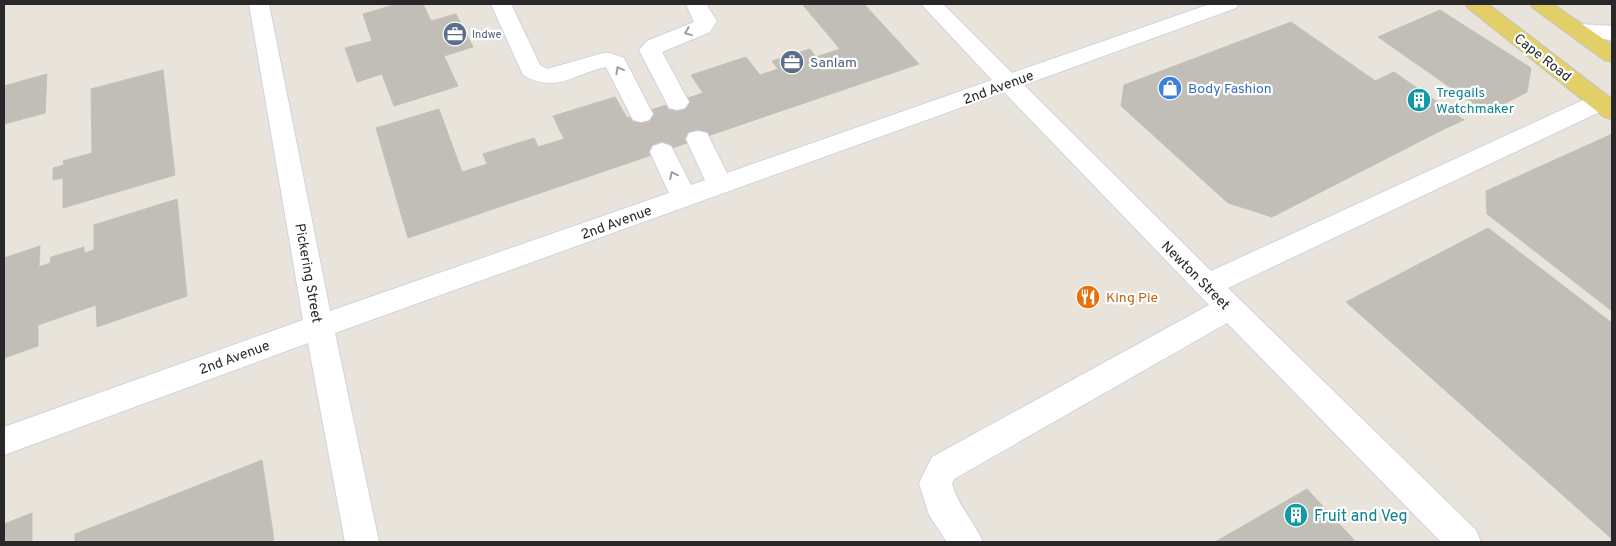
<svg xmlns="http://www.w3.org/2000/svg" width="1616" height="546" font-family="Overpass,sans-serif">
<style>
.building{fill:#c1beb7;stroke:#c4c0b5}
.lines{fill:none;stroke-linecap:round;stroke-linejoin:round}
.minor-tunnel{stroke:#c2beb7;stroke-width:24;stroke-dasharray:24 12;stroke-linecap:butt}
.minor-casing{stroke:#d0d2df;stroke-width:2}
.major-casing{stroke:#c3c3c3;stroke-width:2}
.minor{fill:#fff;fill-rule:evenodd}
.major{fill:#e2cf67;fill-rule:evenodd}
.oneway{stroke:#9e9e9e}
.labels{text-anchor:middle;stroke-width:4.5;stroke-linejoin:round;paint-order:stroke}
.far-service-label{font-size:11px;fill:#4e5e75;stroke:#fff;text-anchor:start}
.street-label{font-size:14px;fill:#282828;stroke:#fff}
.service-label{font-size:14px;fill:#4e5e75;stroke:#fff;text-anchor:start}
.shop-label{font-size:14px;fill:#366cbe;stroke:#fff;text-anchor:start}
.culture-label{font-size:14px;fill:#0d838f;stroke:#fff;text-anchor:start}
.food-label{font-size:14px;fill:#c56008;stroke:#fff;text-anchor:start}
.near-culture-label{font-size:16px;fill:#0d838f;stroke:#fff;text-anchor:start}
</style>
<rect width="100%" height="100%" fill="#e9e4db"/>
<path class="building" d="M397 4H423L431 21 456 14 473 47 444 56 458 86 394 106 382 74 357 82 345 48 372 41 363 14Z
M802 4H864L919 64 408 238 376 128 439 109 462 172 487 164 483 154 534 138 538 147 564 139 553 116 615 97 627 118 703 93 691 75 746 57 760 75 778 69 772 61 810 49 816 57 840 49Z
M1440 10 1531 68 1527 92 1487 113 1378 37Z
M1291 22 1444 129 1272 217 1228 203 1121 106 1124 85Z
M163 70 175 175 63 208V178L53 180V168L64 165 63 161 92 153 91 89Z
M1394 72 1464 120 1444 129 1375 81Z
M47 74 45 113 4 124V86Z
M1612 134V311L1487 214 1486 191Z
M177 199 187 296 97 327 96 305 38 325V346L4 358V258L40 246 39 267 50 263 51 257 84 247V253L94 250V225Z
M1488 228 1612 323V539L1346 302Z
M262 460 274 540 269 542H75V534Z
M1307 489 1356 542H1215Z
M32 513V542H4V524Z"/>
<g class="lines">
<path class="minor-tunnel" d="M677 102 698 139
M641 114 662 152"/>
<g class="minor-casing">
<path id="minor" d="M249 4H269L330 311 669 193 650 152 653 146 662 143 671 146 691 185 705 180 686 139 689 133 698 131 707 133 727 173 992 80 921 4H943L1012 73 1210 4H1239L1236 8 1024 85 1211 271 1592 96 1600 94 1608 96 1612 102 1608 108 1228 288 1476 530 1481 542H1441L1227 323 954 479 952 484C958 506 974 521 983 542H947L929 515 919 483 932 457 1209 305 1004 92 335 333 379 542H345L308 343 4 455V427L303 320Z
M491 4H511L540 65 547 69 603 53H610L624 58 653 114 649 120 641 122 633 120 606 67C573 74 557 94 523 75Z
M686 4H706L717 21 710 32 662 52 689 102 685 108 677 110 669 108 639 50 647 41 694 22Z
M1579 24 1612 26V40L1571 36 1568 31 1571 26Z"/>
</g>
<g class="major-casing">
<path id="major" d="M1465 4H1488L1612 99V119L1604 117 1468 8Z
M1530 4H1553L1612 45V62L1604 60 1533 8Z"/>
</g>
<use href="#minor" class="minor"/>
<use href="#major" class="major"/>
</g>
<defs><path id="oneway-chevron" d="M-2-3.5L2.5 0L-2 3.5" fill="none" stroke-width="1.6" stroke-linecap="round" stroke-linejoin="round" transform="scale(1.25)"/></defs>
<g class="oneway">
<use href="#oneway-chevron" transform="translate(688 32) rotate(158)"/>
<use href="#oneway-chevron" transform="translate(619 70) rotate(-119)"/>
<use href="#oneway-chevron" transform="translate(673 175) rotate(-116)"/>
</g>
<defs>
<g id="office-disc" transform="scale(1.25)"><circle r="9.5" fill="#5c6f8a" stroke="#fff"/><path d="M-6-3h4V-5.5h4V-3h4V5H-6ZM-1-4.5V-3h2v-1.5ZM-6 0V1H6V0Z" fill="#fff"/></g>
<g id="shop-disc" transform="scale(1.25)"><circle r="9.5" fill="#3f7fe0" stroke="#fff"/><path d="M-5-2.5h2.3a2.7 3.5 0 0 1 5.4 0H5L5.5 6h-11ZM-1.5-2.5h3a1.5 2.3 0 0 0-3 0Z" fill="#fff"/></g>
<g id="building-disc" transform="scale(1.25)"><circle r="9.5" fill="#0f9aa8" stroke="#fff"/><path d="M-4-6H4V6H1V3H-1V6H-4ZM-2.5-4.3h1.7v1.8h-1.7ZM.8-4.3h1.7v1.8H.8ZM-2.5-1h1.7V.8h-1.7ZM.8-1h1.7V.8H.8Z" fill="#fff"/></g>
<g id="restaurant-disc" transform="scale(1.25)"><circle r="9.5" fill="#e8710a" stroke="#fff"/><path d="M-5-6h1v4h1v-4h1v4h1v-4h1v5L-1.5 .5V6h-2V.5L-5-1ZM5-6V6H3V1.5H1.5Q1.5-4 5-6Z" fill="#fff"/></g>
</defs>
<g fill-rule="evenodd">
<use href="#office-disc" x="455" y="34"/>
<use href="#office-disc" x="792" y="62"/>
<use href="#shop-disc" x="1170" y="88"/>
<use href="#building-disc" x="1419" y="100"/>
<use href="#restaurant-disc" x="1088" y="297"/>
<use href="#building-disc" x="1296" y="515"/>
</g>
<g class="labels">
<g class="far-service-label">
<text x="472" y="38">Indwe</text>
</g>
<g class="street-label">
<text transform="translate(1543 57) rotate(38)" y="5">Cape Road</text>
<text transform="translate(998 87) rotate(-20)" y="5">2nd Avenue</text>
<text transform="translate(616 222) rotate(-20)" y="5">2nd Avenue</text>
<text transform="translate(309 273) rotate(80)" y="5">Pickering Street</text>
<text transform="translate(1196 275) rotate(45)" y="5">Newton Street</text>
<text transform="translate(234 357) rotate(-20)" y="5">2nd Avenue</text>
</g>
<g class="service-label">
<text x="810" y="67">Sanlam</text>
</g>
<g class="shop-label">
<text x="1188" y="93">Body Fashion</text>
</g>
<g class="culture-label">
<text x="1436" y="97">Tregails<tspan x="1436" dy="16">Watchmaker</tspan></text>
</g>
<g class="food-label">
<text x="1106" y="302">King Pie</text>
</g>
<g class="near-culture-label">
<text x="1314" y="521">Fruit and Veg</text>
</g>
</g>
<rect width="1616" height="546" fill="none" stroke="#282828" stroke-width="10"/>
</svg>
